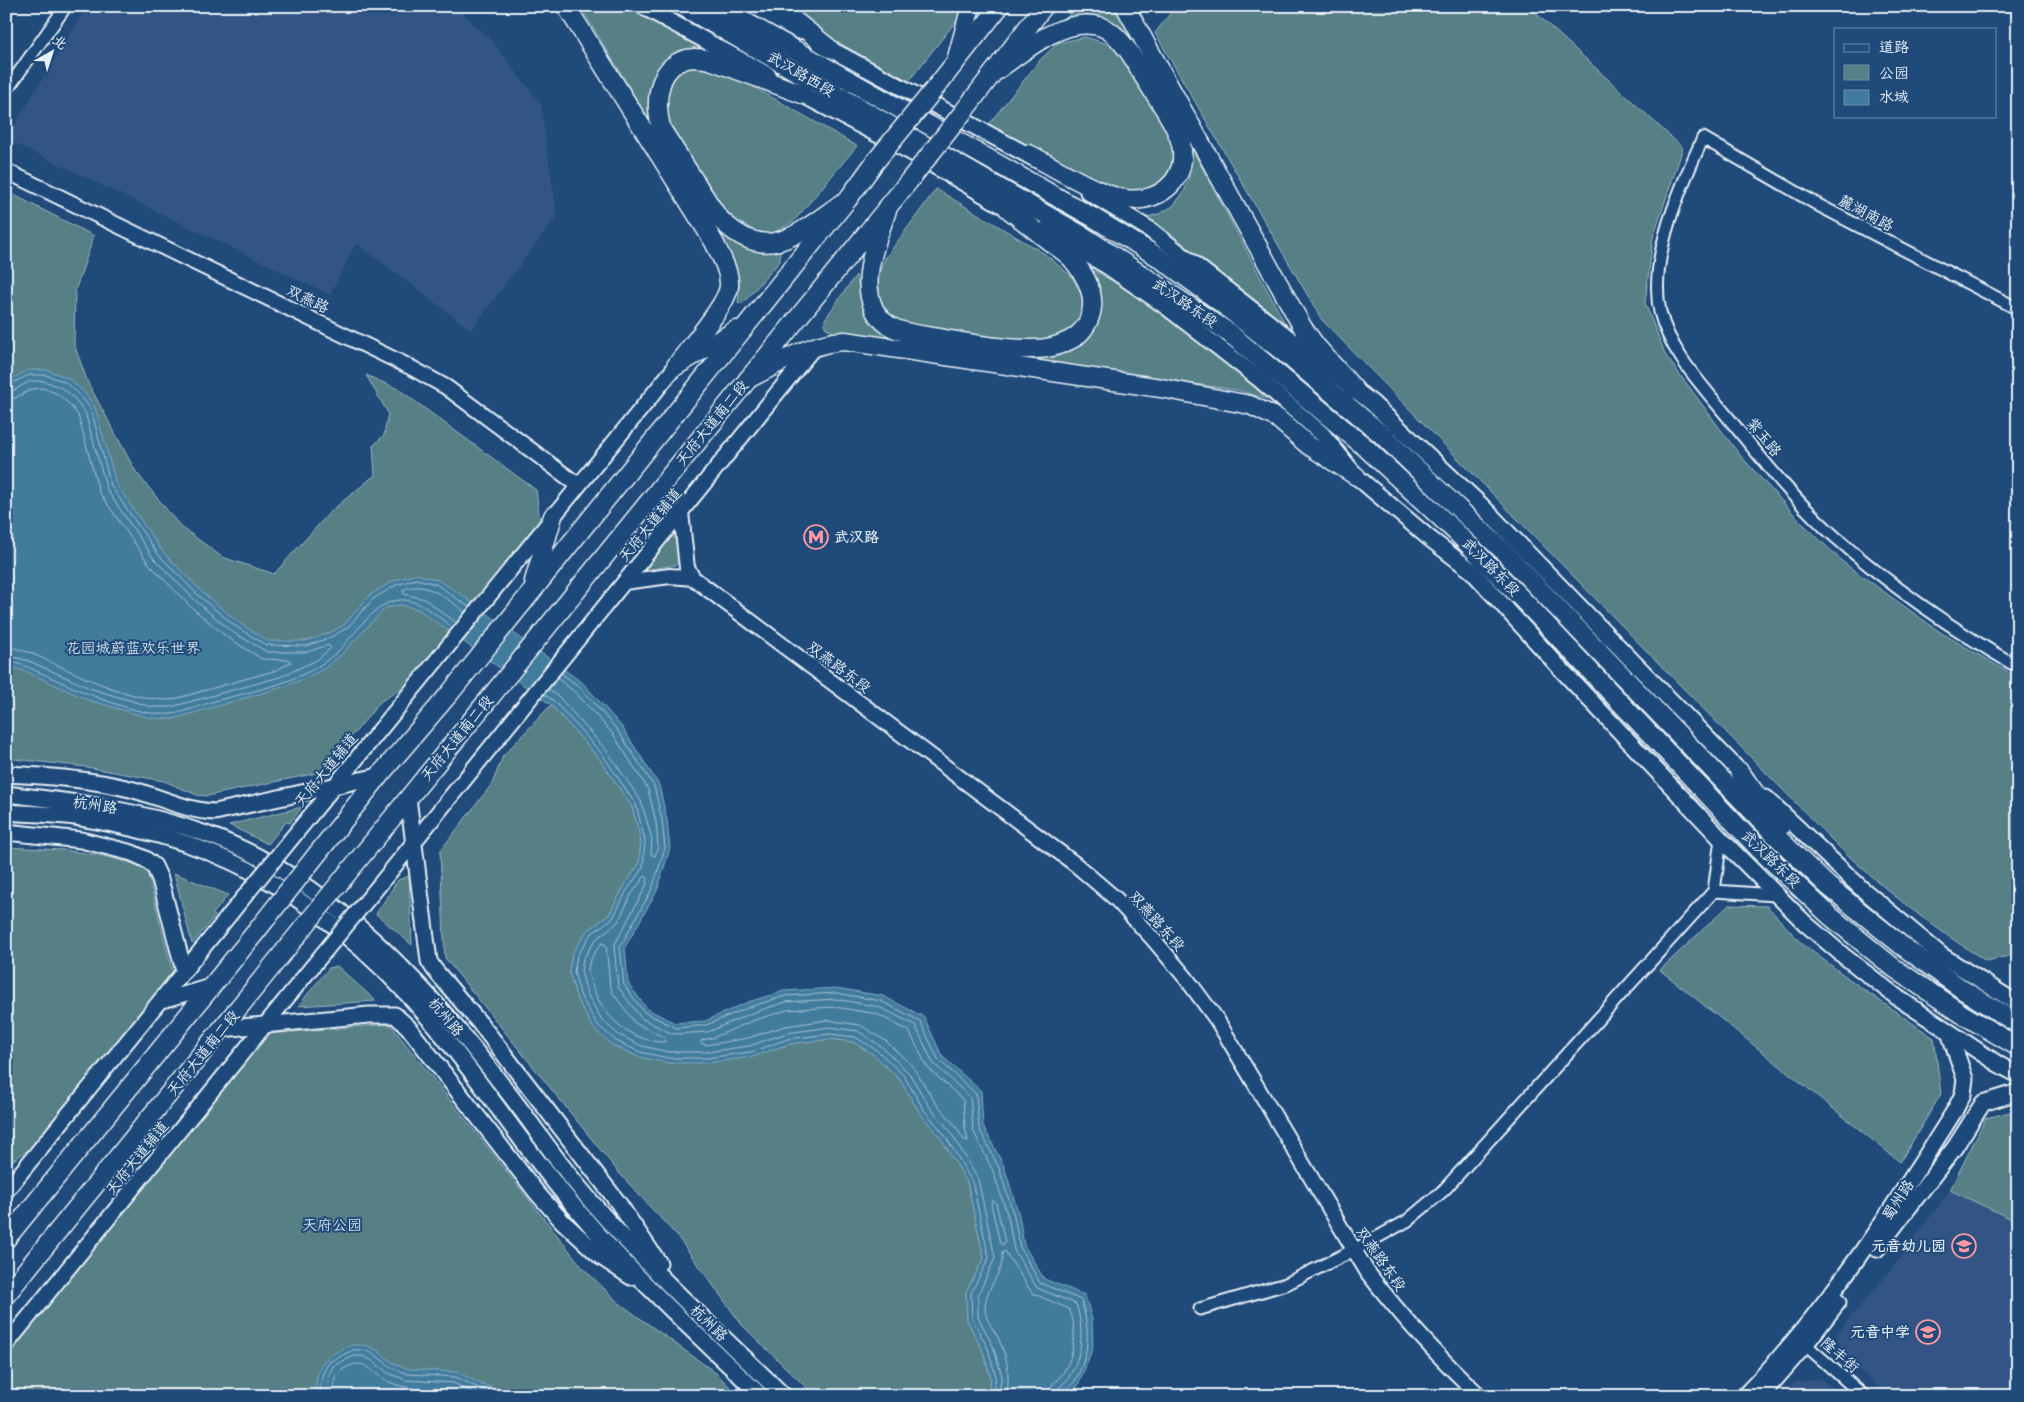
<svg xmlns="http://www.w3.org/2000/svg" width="2024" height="1402" font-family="Mynerve,'LXGW WenKai TC',sans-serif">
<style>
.built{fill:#335585}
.green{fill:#577f86;stroke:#a0b8bf}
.water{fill:#437b9d;stroke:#85aac1}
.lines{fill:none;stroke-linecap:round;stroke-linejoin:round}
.shore{stroke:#a6c2d4;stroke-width:1}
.minor-casing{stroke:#e8f1f8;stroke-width:15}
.tertiary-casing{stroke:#e8f1f8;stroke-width:18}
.secondary-casing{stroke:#e8f1f8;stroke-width:19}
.primary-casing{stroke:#e8f1f8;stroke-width:21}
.trunk-casing{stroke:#e8f1f8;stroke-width:21}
.minor{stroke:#1f4a7a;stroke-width:11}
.tertiary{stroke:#1f4a7a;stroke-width:14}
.secondary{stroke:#1f4a7a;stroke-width:15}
.primary{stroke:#1f4a7a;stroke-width:18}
.trunk{stroke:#1f4a7a;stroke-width:18}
.tertiary-bridge-casing{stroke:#e8f1f8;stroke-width:18;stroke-linecap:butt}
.trunk-bridge-casing{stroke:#e8f1f8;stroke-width:21;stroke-linecap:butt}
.tertiary-bridge{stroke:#1f4a7a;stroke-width:14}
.trunk-bridge{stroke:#1f4a7a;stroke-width:18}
.labels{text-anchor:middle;stroke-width:4;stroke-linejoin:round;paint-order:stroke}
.street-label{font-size:15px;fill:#e8f1f8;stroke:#1f4a7a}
.poi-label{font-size:15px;font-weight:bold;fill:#e8f1f8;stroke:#1f4a7a;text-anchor:end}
.park-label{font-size:15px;fill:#d2e0e7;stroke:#1f4a7a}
</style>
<rect width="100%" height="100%" fill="#1f4a7a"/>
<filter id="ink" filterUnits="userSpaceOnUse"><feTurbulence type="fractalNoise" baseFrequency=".02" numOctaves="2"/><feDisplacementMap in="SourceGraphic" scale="10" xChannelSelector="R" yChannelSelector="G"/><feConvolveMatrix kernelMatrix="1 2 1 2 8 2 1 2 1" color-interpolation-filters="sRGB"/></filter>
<g filter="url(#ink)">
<path class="built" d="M87 6H455L493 42 541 104 557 216 471 330 356 243 330 295 6 139Z
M1950 1190 2018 1222V1396H1889L1841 1354 1837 1333 1892 1269Z
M1822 1379 1841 1396H1782L1794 1382Z"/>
<path class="green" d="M580 6H627L712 53 655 76 649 98 651 123Z
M784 6H964V11L908 82 801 21Z
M1072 6H1116L1286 325 1133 215 1147 217 1159 214 1173 206 1184 192 1189 178 1190 154 1133 48 1070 19 1068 12Z
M1176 6H1528L1683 148 1653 237 1645 303 1666 356 1739 454 1799 520 1844 563 1940 632 2018 678V954L1986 961C1929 925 1883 889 1835 843L1322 320 1155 33Z
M1085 37 1112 45C1133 75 1160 106 1173 142 1177 154 1174 176 1164 185 1153 194 1136 193 1124 194L988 125 1041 59 1058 43Z
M702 64 733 75 857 146 794 221 772 234 755 231 736 220 718 203 665 115 664 96 673 75 691 65Z
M936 189 1045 254 1071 276 1083 295 1085 313 1074 329 1061 339 1039 343 929 330 901 324 887 314 880 302 876 282 884 260Z
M6 191 94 236 75 291 74 344 88 383 136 472 180 526 222 557 274 574 331 511 375 475 373 446 384 435 388 413 366 375 398 389 536 490 540 521 411 683 381 701 322 772 207 796 197 795 164 781 86 767 6 758Z
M713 224C737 244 744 256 776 248L780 251V261L743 303H738C743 267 731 254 713 224Z
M1089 268C1156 303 1216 353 1274 401L1237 390 834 333 825 327V319L856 275 864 310 872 322 891 336 1052 358 1071 351 1085 340 1098 297Z
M678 529 681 559 676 565 645 570Z
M551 705 599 758 632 807 641 841 639 864 622 890 609 915 587 931 572 954 569 972 577 999 593 1027 612 1045 639 1057H752L789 1044 830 1039 853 1042 874 1055 900 1080 920 1113 940 1137 967 1182 984 1258 966 1292 967 1320 983 1351 991 1379 987 1396H815L742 1325 677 1236 620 1174 445 958 440 851 492 784 503 756Z
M302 807 290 823 286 822 268 844 229 825Z
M6 847 63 850 99 855 146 867 173 973 34 1146 6 1165Z
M174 873 228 895 213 914 215 916 192 944Z
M409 876 412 945 376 914 398 880Z
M1729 905 1767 906 1802 944 1867 992 1934 1038 1941 1094 1900 1162 1660 970Z
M337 966 376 1001 298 1006 329 968Z
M390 1024 583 1268 619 1303 716 1373 739 1396H6V1358L268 1034Z
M2018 1110V1222L1950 1190 1986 1118Z"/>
<path class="water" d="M28 370H47L68 378 83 391 95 407 116 484 162 551 202 592 238 622 268 641H306L329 633 344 625 370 595 393 581 416 574 438 580 459 593 584 684 622 727 659 785 667 820 670 848 657 891 625 947 628 983 647 1009 675 1023 705 1021 748 1002 784 991 836 988 883 996 924 1017 942 1056 981 1091 983 1126 1004 1166 1019 1215 1024 1245 1044 1279 1085 1295 1092 1319 1093 1347 1078 1386 1065 1396H987L991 1378 983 1351 967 1320 966 1292 984 1258 967 1182 940 1137 920 1113 900 1080 874 1055 853 1042 830 1039 789 1044 752 1057 707 1063H668L639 1057 612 1045 593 1028 577 999 569 972 572 954 587 931 609 915 622 890 639 864 641 841 632 807 599 758 551 705 418 609 400 605 385 608 340 656 324 669 306 678 283 687 173 719 150 718 88 700 25 671 6 666V382Z
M352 1345H366L377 1350 393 1363 409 1369 457 1372 483 1385 516 1396H315C317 1363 322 1357 352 1345Z"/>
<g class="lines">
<path class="shore" d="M6 386 29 375H46L65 382 79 394 91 409 111 486 158 554 199 596 235 626 266 645 307 646 331 637 347 628 373 599 396 585 416 579 436 584 469 607
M6 392 13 391 30 381H44L62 388 75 399 85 412 107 490 154 559 195 600 231 631 267 652H307L328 645 331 648 317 660 280 677 171 707H152L92 689 29 661 6 655
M6 400 15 398 32 389 43 388 58 394 69 404 78 415 99 492 149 564 190 606 227 637 262 659 289 660 291 662 277 670 171 700C132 700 92 681 57 665 41 658 24 648 6 647
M457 623 424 599 404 594 403 590C426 579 447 599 465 612
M6 661C22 663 38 672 52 678 83 692 138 717 171 714 186 712 201 705 215 701 257 690 305 682 337 652 354 636 376 600 400 600 420 599 437 616 453 628
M561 673 581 688 618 731 654 786 662 820 665 848 652 889 620 947 624 985 644 1012 676 1028 706 1025 750 1007 785 996 836 993 881 1001 920 1021 938 1059 976 1094 979 1128 999 1168 1014 1216 1020 1247 1040 1283 1081 1300C1090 1329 1090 1354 1075 1381 1071 1387 1063 1388 1062 1396
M548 689 559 697 607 751 641 801 652 839 651 854 655 856 658 847 656 822 648 789 613 734 576 693 557 678
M544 694 555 702 603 755 636 805 645 840 643 867 626 892 613 918 591 934 577 956 574 972 581 997 597 1024 616 1041 640 1052 668 1058H707L751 1052 788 1039 830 1034 855 1037 878 1051 904 1076 924 1110 944 1134 972 1181 989 1258 971 1293 972 1318 988 1349 996 1377 992 1396
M602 943 606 945 610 985 613 993 635 1023 665 1038V1042C629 1042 601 1015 591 982 590 979 588 974 588 971 588 961 596 950 602 943Z
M835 1007 877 1014 909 1031 927 1067 963 1100 965 1128 968 1141 964 1140 955 1125 935 1102 913 1067 886 1041 860 1025 827 1020 785 1026 748 1038 706 1045 701 1043 702 1040 712 1038 755 1020 787 1010Z
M993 1201 996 1203 1005 1242 1003 1245 1000 1243 991 1204Z
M319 1396 323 1373 329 1362 353 1350H364L374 1354 391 1367 408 1374 456 1377 481 1389 500 1396
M326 1396 329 1375 333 1366 354 1356H363L371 1360 388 1373 406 1380 454 1383 480 1396
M333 1396C334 1383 335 1373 347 1367 366 1358 369 1371 384 1379 390 1383 399 1386 406 1387 425 1391 444 1387 462 1396
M998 1396 1002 1376 993 1346 978 1317V1295L995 1258 978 1179 950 1131 929 1106 909 1073 882 1047 858 1031 830 1027 787 1033 749 1046 706 1052H669L642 1046 619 1035 602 1020 587 994 581 971 583 959 596 939 618 922 631 895 645 876 648 878 646 886 614 946 618 987 641 1018 670 1033 676 1034 708 1032 752 1013 786 1002 836 999 879 1007 915 1025 933 1063 970 1097 973 1130 993 1171 1008 1217 1014 1250 1037 1288 1076 1304C1084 1329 1083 1354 1069 1377 1065 1385 1057 1385 1056 1396
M1006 1396C1011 1374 1007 1355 997 1336 993 1329 988 1322 986 1315 980 1290 1005 1276 1002 1253L1005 1251 1032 1293 1069 1309C1078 1327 1074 1357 1063 1373 1057 1382 1049 1383 1049 1396"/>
<g class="minor-casing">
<path id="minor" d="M6 91 66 6
M2018 309 1820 206 1703 138C1681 186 1648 258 1660 312 1669 349 1698 381 1722 410 1757 453 1792 498 1833 535 1889 585 1952 629 2018 667
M1721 839 1714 891 1775 895
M1200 1309 1286 1284 1354 1250 1407 1221 1444 1190 1714 891
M1800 1340 1864 1396"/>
</g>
<g class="tertiary-casing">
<path id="tertiary" d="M6 171 410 367 446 387 578 485
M681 512 687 568 693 578 1075 864 1116 899 1153 939 1186 978 1217 1020 1368 1273C1402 1317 1439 1358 1480 1396
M624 582 670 576 693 578
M292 838 676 366
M372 894 815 346
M160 1001 213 986
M6 1191 231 913
M6 1345 312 967"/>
</g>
<g class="secondary-casing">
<path id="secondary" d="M642 6 768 75
M754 6 799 31
M819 43 1039 161
M792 89 909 151 1019 215
M1088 192 1149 229 1372 403 1482 506 1746 778
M1045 230 1107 266 1168 308 1259 379 1322 434 1356 476 1429 538 1472 571 1560 668 1721 839 1806 924 1845 957 1898 998 1998 1064 2018 1075
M6 774C47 776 90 779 130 789 158 796 186 811 215 812L379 776
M6 794C76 802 140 810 206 834 329 877 429 988 506 1090 528 1118 548 1148 570 1176 634 1256 711 1325 784 1396
M408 798 429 961 434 969 483 1027 617 1201 659 1263
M1766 798 1861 888 1941 955 2018 1004
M6 812C31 814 56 814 81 818 121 825 163 834 201 849 301 886 387 963 452 1047 495 1101 533 1160 579 1212 635 1278 699 1336 761 1396
M6 832 81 840 132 853 145 859 154 866 160 879 184 971
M221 1029 369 1015H395L408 1027 537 1193 562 1221 601 1257 631 1277
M1877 1249 1955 1147 1983 1103 2018 1092
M1744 1396C1827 1311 1892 1210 1955 1110L1963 1094 1965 1079 1949 1032
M1761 1396 1805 1345 1838 1302"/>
</g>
<g class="primary-casing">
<path id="primary" d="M566 6 714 242C720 255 730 271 729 286 728 304 688 349 676 366
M776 6 829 48
M1125 6 1303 328 1316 346 1355 390
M956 61 971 6
M996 71C1022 53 1059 20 1093 25 1107 26 1118 37 1126 48 1134 57 1139 70 1146 80 1157 99 1180 128 1182 150 1185 184 1156 203 1125 199 1099 195 1054 167 1029 154
M802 94 710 60C705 59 699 58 694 58 657 60 653 103 662 130L717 216C765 267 796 235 842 203
M888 207C878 239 859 277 874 309 878 318 888 326 896 329 912 335 929 336 945 339 974 344 1005 350 1035 349 1046 349 1058 346 1068 341 1080 336 1088 325 1091 313 1096 293 1084 273 1071 258 1065 252 1057 247 1050 242 1036 231 1022 220 1008 209
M748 379C779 364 811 342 845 341L1161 388 1250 405 1277 418 1308 445 1356 476"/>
</g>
<g class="trunk-casing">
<path id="trunk" d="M682 6 1085 237 1228 332 1366 448 1456 532 1522 599 1760 850 1829 915 1894 968 1962 1014 2018 1047
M717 6 1094 218 1158 257 1217 300 1293 360 1381 434 1438 489 1502 550 1776 836 1828 886 1901 945 1963 990 2018 1024
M932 92 1000 6
M964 111 1044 6
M676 366 736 330
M534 581 553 516
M1739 771 1780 827
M318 853 379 776 450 693 848 199 875 162
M346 875 909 181
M6 1239 255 933
M6 1295 287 948"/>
</g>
<use href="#minor" class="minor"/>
<use href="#tertiary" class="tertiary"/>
<use href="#secondary" class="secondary"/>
<use href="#primary" class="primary"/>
<use href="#trunk" class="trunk"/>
<g class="tertiary-bridge-casing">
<path id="tertiary-bridge" d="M231 913 292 838
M312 967 372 894"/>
</g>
<g class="trunk-bridge-casing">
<path id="trunk-bridge" d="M875 162 932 92
M909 181 964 111
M255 933 318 853
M287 948 346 875"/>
</g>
<use href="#tertiary-bridge" class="tertiary-bridge"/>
<use href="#trunk-bridge" class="trunk-bridge"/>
</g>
</g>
<defs>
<g id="metro-ring" transform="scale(1.25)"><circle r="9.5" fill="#1f4a7a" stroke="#ff9aa2" stroke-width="1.5"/><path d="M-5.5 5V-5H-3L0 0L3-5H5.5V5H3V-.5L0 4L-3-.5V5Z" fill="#ff9aa2"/></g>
<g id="school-ring" transform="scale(1.25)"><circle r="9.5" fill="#1f4a7a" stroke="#ff9aa2" stroke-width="1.5"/><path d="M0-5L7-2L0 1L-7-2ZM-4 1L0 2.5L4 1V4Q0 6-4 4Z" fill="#ff9aa2"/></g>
</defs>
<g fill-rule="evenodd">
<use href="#metro-ring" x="816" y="537"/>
<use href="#school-ring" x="1964" y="1246"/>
<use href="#school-ring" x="1928" y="1332"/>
</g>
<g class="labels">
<g class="street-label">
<text transform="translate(801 74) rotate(30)" y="5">武汉路西段</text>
<text transform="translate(1866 213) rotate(28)" y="5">麓湖南路</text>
<text transform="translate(308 299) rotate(26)" y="5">双燕路</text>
<text transform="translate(1185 303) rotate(34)" y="5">武汉路东段</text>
<text transform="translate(712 423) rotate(-51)" y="5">天府大道南二段</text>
<text transform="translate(1764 437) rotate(51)" y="5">紫玉路</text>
<text transform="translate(650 525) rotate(-51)" y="5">天府大道辅道</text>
<text transform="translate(1491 567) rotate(45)" y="5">武汉路东段</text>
<text transform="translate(839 667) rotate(37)" y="5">双燕路东段</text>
<text transform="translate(457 738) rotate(-51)" y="5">天府大道南二段</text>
<text transform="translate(326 770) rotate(-51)" y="5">天府大道辅道</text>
<text transform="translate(95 805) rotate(9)" y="5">杭州路</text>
<text transform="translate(1771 859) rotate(44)" y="5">武汉路东段</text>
<text transform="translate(1157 921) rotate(48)" y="5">双燕路东段</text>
<text transform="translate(446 1017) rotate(50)" y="5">杭州路</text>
<text transform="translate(203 1053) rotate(-51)" y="5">天府大道南二段</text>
<text transform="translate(137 1158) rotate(-51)" y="5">天府大道辅道</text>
<text transform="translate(1898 1200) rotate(-57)" y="5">蜀州路</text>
<text transform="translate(1381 1259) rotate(55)" y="5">双燕路东段</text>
<text transform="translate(709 1323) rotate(44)" y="5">杭州路</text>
<text transform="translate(1840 1355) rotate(41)" y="5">隆丰街</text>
</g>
<g class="poi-label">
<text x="834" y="542" text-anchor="start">武汉路</text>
<text x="1946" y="1251">元音幼儿园</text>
<text x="1910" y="1337">元音中学</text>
</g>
<g class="park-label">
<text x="133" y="653">花园城蔚蓝欢乐世界</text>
<text x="332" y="1230">天府公园</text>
</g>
</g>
<rect width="2024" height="1402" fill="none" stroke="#1f4a7a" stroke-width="25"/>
<rect x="12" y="12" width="1999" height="1377" fill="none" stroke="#e8f1f8" stroke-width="2" filter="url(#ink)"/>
<rect x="1834" y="28" width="162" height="90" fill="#1f4a7a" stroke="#6f8dac"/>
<rect x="1844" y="44" width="25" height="8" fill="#1f4a7a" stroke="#6f8dac"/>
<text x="1879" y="52" font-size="15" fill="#e8f1f8">道路</text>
<rect x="1844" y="65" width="25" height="15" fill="#577f86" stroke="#6f8dac"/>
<text x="1879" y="78" font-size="15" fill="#e8f1f8">公园</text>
<rect x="1844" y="90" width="25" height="15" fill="#437b9d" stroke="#6f8dac"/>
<text x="1879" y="102" font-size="15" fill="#e8f1f8">水域</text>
<g transform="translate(52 52) rotate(39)" stroke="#1f4a7a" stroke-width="4" paint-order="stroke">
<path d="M0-4L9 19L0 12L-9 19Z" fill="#e8f1f8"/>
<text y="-8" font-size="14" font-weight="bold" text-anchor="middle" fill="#e8f1f8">北</text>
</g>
</svg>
